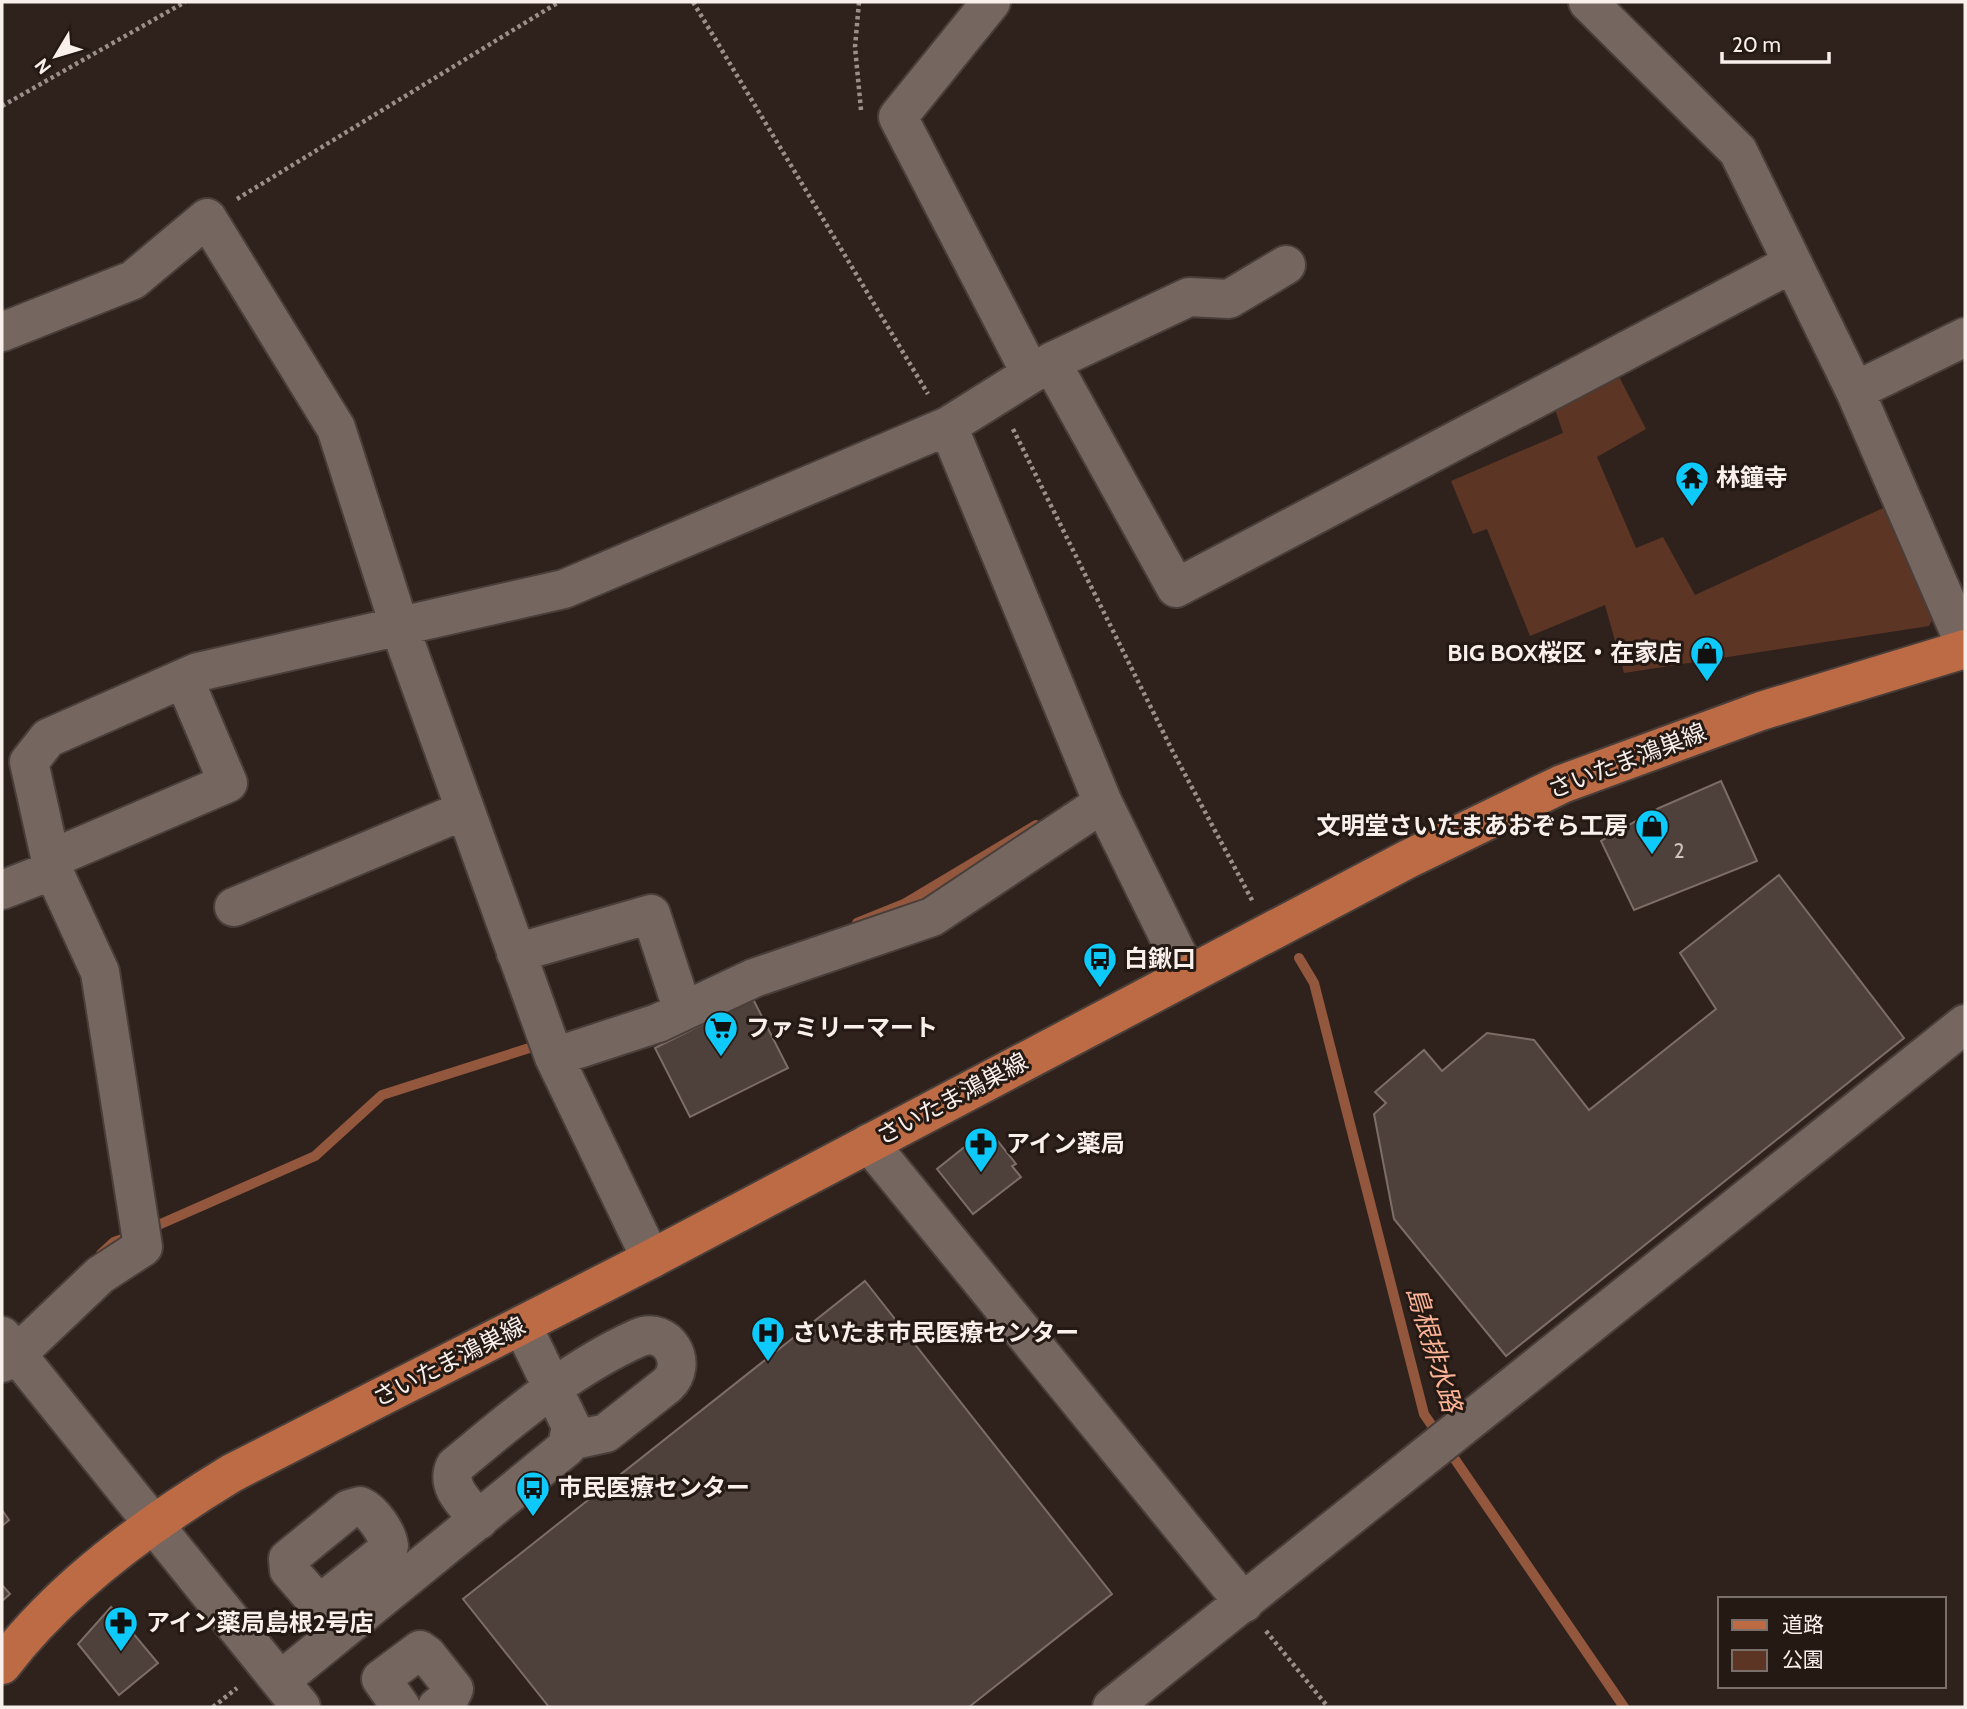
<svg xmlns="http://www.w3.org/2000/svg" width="1967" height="1709" font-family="Cabin,'Noto Sans JP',sans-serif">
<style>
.green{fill:#5c3524}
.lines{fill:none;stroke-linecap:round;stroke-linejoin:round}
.stream{stroke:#93573e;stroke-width:10}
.building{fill:#4e403a;stroke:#7d6d67;stroke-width:2}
.minor-casing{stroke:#493e39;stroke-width:42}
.major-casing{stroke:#493e39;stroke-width:42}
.path{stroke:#9a8f8a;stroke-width:4.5;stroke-dasharray:3.5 3.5;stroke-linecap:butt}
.minor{stroke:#756660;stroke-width:38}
.major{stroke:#bc6b45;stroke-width:38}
.labels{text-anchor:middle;stroke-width:6;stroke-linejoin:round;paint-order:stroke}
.number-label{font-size:21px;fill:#cec4c0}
.poi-label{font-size:24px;font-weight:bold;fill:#f9f0ec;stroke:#251914;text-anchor:start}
.street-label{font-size:24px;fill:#f9f0ec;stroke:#251914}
.water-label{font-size:26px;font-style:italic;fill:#fcb396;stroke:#251914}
</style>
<rect width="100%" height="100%" fill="#2f221d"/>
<path class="green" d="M1614 367 1646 429 1597 457 1636 548 1663 537 1695 595 1883 508 1933 619 1929 626 1624 673 1605 605 1530 636 1487 529 1473 534 1451 481 1563 433 1552 400Z"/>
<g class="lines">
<path class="stream" d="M857 923 904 904 1036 825
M1299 958 1314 983 1424 1414 1624 1707
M147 1230 315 1156 382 1095 542 1044
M101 1254 114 1242 131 1236"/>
</g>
<path class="building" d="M1721 781 1757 861 1634 910 1601 841 1659 808Z
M1779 875 1904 1038 1506 1356 1394 1219 1374 1114 1386 1103 1375 1092 1424 1050 1442 1071 1487 1033 1534 1040 1589 1110 1716 1009 1680 953Z
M753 999 788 1068 690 1117 655 1048Z
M993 1135 1016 1164 1012 1166 1021 1177 973 1214 937 1169 967 1145 972 1151Z
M865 1281 1112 1594 969 1707H549L463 1599Z
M2 1510 9 1520 2 1526Z
M2 1585 10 1594 2 1601Z
M111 1607 158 1663 119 1695 78 1644Z"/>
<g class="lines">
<g class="minor-casing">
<path id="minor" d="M1588 2 1738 151 1855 391 1965 645
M2 332 133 280 207 218 336 428 400 628 554 1057 651 1259
M1051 362 1189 297 1229 299 1286 265
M1031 374 1051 362 1176 588 1791 264
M1855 391 1965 337
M948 426 1103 803 1187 974
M51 859 228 783 184 679
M2 890 53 870 29 762 48 738 198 672 564 589 948 426 1031 374 898 117 991 2
M234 907 465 810
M516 953 651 914 683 1011
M554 1057 658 1023 754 978 932 917 1103 803
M869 1143 1244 1603
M2 1336 301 1707
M2 1363 16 1355 100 1275 143 1247 100 972 53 870
M360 1506C373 1512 387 1532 389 1546L385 1552 326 1599 316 1601 289 1570 288 1559 349 1509Z
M479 1520C466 1504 445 1487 455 1466 513 1418 569 1369 638 1338 668 1325 690 1364 667 1385L606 1433 570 1441
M280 1681 567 1447 571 1426 522 1325
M401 1707 381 1679 420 1650 427 1655 454 1689 450 1697 437 1707
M1112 1707 1965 1024"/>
</g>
<g class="major-casing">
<path id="major" d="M2 1665C61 1587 148 1524 232 1473L651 1259 1408 859 1562 784 1761 711 1965 649"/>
</g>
<path class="path" d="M693 2 928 394
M859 2 855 47 861 110
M2 106 185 2
M237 199 559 2
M1013 429 1172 750 1253 902
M1266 1631 1328 1707
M213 1707 237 1688"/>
<use href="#minor" class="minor"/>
<use href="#major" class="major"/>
</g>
<defs>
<g id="temple-pin" transform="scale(1.75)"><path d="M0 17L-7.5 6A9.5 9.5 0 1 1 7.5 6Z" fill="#0dcafa" stroke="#251914"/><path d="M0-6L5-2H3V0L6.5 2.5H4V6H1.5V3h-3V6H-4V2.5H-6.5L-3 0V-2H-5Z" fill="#111"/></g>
<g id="shop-pin" transform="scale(1.75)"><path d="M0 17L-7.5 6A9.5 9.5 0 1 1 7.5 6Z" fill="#0dcafa" stroke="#251914"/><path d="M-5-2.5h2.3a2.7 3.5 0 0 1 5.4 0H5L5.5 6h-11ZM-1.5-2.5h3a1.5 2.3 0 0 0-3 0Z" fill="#111"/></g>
<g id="bus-pin" transform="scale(1.75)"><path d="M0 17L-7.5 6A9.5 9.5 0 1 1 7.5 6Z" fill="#0dcafa" stroke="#251914"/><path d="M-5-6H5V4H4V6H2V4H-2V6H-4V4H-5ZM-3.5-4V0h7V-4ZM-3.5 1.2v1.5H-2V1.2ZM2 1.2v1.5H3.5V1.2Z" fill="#111"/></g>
<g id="supermarket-pin" transform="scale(1.75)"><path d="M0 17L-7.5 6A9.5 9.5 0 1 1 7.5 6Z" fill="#0dcafa" stroke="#251914"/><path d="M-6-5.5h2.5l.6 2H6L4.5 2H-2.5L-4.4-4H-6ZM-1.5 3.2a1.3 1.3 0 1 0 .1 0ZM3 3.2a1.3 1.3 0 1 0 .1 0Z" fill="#111"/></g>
<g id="pharmacy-pin" transform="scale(1.75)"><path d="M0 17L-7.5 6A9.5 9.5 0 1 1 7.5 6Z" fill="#0dcafa" stroke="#251914"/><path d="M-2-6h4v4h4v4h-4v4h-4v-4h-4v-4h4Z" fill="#111"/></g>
<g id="hospital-pin" transform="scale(1.75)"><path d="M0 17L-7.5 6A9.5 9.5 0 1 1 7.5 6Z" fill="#0dcafa" stroke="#251914"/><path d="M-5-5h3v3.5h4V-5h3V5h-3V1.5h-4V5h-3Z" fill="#111"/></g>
</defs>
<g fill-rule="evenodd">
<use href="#temple-pin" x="1692" y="478"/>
<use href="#shop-pin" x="1707" y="653"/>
<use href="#shop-pin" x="1652" y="826"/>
<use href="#bus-pin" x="1100" y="959"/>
<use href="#supermarket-pin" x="721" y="1028"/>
<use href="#pharmacy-pin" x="981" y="1144"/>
<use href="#hospital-pin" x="768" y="1333"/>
<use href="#bus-pin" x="533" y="1488"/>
<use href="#pharmacy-pin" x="121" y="1623"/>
</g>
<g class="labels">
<g class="number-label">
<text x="1679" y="858">2</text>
</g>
<g class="poi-label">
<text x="1716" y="486">林鐘寺</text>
<text x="1682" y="661" text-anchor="end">BIG BOX桜区・在家店</text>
<text x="1628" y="834" text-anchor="end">文明堂さいたまあおぞら工房</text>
<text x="1124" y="967">白鍬口</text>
<text x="746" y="1036">ファミリーマート</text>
<text x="1006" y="1152">アイン薬局</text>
<text x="792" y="1341">さいたま市民医療センター</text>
<text x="558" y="1496">市民医療センター</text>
<text x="146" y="1631">アイン薬局島根2号店</text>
</g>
<g class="street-label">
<text transform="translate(1627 761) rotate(-21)" y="8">さいたま鴻巣線</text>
<text transform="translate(952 1099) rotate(-28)" y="8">さいたま鴻巣線</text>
<text transform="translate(449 1362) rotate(-27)" y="8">さいたま鴻巣線</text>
</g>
<g class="water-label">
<text transform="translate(1434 1349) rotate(73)" y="9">島根排水路</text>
</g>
</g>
<rect width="1967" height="1709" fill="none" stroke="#f9f0ec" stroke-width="7"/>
<rect x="1718" y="1597" width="228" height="91" fill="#251914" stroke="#7a6f6a" stroke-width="2"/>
<rect x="1732" y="1620" width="35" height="10" fill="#bc6b45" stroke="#7a6f6a" stroke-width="2"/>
<text x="1782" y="1632" font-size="21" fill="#f9f0ec">道路</text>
<rect x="1732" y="1650" width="35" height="21" fill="#5c3524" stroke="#7a6f6a" stroke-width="2"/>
<text x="1782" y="1667" font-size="21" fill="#f9f0ec">公園</text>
<g transform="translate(56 56) rotate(232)" stroke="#251914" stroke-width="5" paint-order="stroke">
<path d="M0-5L12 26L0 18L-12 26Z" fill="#f9f0ec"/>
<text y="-10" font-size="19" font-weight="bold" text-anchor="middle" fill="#f9f0ec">N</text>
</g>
<path d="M1722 52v10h107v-10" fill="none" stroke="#f9f0ec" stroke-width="3.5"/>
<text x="1732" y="52" font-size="21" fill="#f9f0ec" stroke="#251914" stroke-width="5" paint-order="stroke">20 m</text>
</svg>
